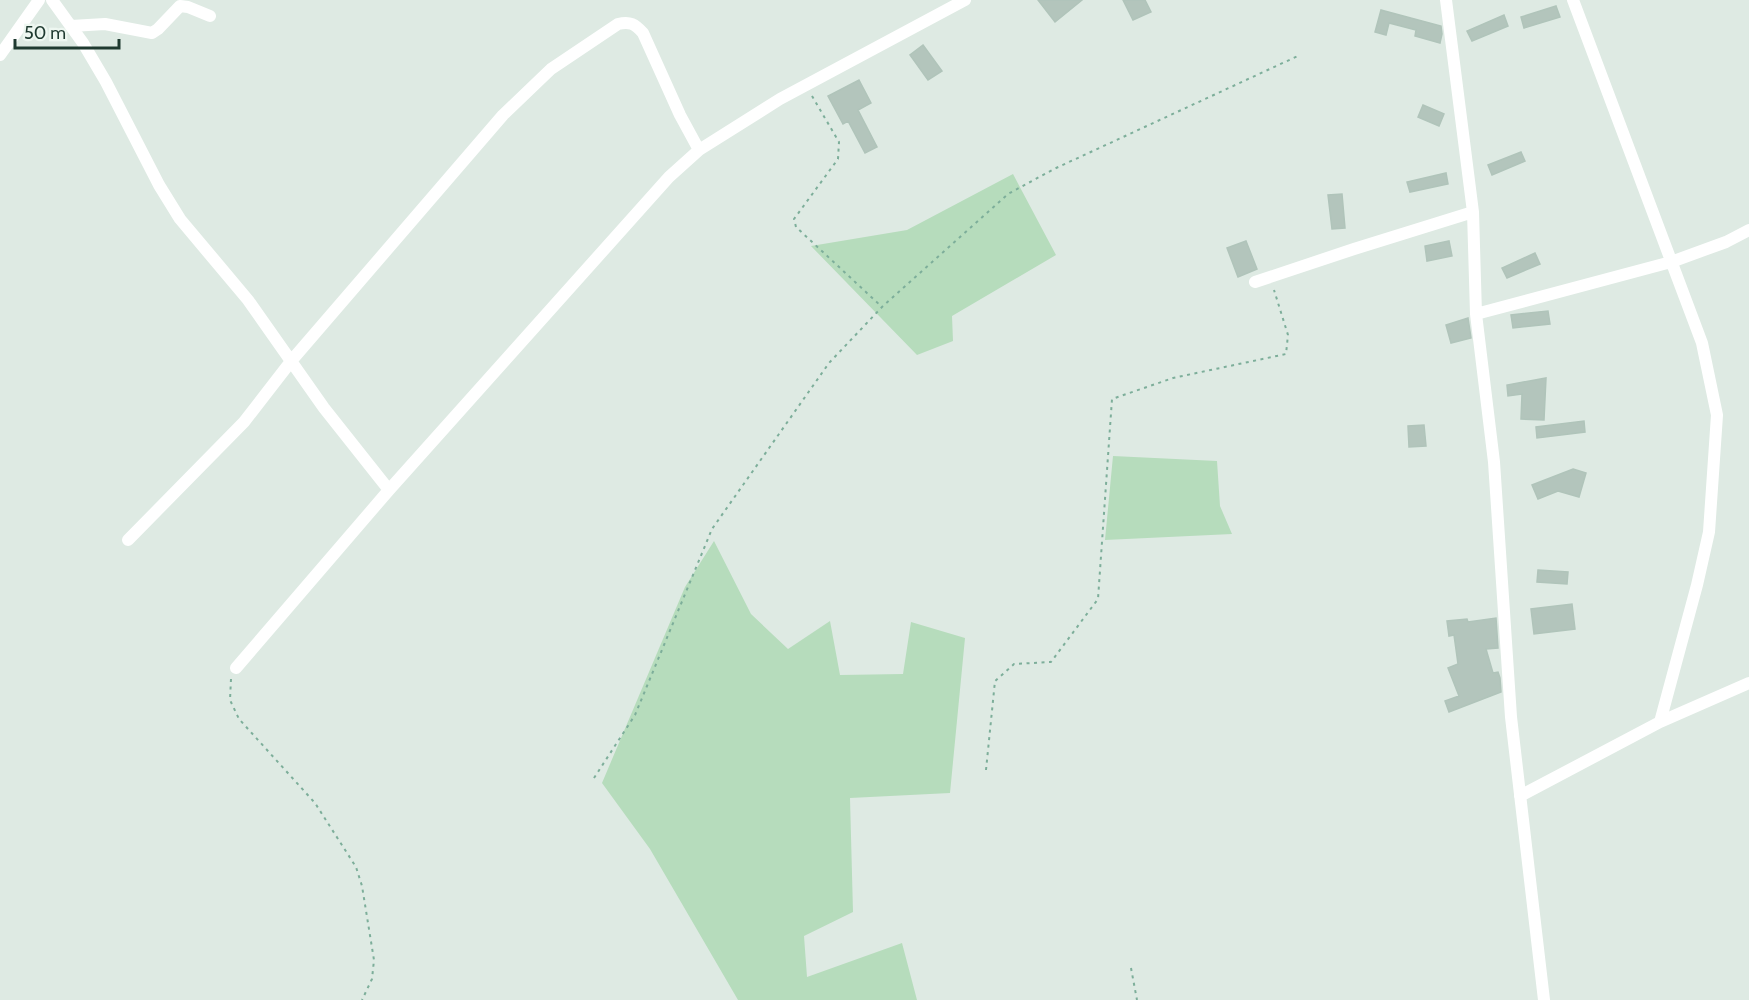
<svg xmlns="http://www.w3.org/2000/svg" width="1749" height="1000" font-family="Cabin,sans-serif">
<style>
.green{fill:#b6dcbc}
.building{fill:#b3c5bc;stroke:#b0c4ba;stroke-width:1.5}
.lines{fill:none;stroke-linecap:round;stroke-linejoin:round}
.path{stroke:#7dae9a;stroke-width:2;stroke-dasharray:3 4.5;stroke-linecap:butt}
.street{stroke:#fff;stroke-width:12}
</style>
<rect width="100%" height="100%" fill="#deeae3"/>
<path class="green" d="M1013 174 1056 255 952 316 953 341 917 355 811 246 907 230Z
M1113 456 1217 461 1220 506 1232 534 1105 540Z
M714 541 751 614 788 649 830 621 840 675 903 674 911 622 965 638 950 793 850 798 853 912 804 936 807 977 902 943 917 1000H738L650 849 602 783 685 587Z"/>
<path class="building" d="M1038 0H1082L1055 22Z
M1123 0H1145L1151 12 1133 20Z
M1556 6 1560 17 1524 28 1521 17Z
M1381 10 1441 26 1442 34 1440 43 1415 36 1416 30 1389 23 1386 35 1375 32Z
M1504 15 1508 26 1472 41 1467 31Z
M923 45 942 71 928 80 910 55Z
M859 80 871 103 858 110 877 147 865 153 848 121 843 124 828 96Z
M1423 105 1444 114 1439 126 1418 117Z
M1521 152 1525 161 1492 175 1488 165Z
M1446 173 1448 184 1410 192 1407 182Z
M1342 194 1345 228 1332 229 1328 195Z
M1246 241 1257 269 1238 277 1227 248Z
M1449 241 1452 256 1427 261 1425 246Z
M1535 253 1540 264 1507 278 1502 268Z
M1548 311 1550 324 1513 328 1511 315Z
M1468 318 1471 338 1451 343 1446 325Z
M1546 378 1544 420 1521 419 1522 394 1508 396 1507 385Z
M1584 421 1585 432 1537 438 1536 427Z
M1424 425 1426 446 1409 447 1408 426Z
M1573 469 1586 473 1579 497 1558 491 1538 499 1532 485Z
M1538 570 1568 572 1567 584 1537 582Z
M1572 604 1575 629 1534 634 1531 609Z
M1496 618 1498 648 1486 649 1493 673 1498 672 1500 678 1501 692 1449 712 1445 701 1459 696 1448 668 1458 664 1454 635 1449 636 1447 621 1467 619 1468 622Z"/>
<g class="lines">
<path class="path" d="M812 96 839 142 838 159 794 219 796 227 882 307
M231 679 230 700 239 719 315 803 356 867 362 886 374 960 372 979 362 1000
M986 770 995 681 1014 664 1051 662 1098 599 1112 399 1173 378 1286 354 1288 335 1274 290
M594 778 635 715 712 529 829 363 882 307 1008 194 1054 169 1300 55
M1131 968 1137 1000"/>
<path class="street" d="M52 0 83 43 106 82 159 185 180 219 248 300 324 408 389 490
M1446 0 1473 212 1476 314 1494 462 1511 717 1544 1000
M1573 0 1702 343 1717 415 1709 532 1697 585 1660 722
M71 26 105 24 152 33 158 29 180 6 188 7 210 16
M0 55 39 0
M1255 282 1354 249 1473 212
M1476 314 1671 262 1726 242 1749 230
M128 540 244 422 292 360 503 115 551 69 618 24C630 21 635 24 643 33L680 115 699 150
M236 668 389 490 669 177 699 150 780 99 965 0
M1520 796 1660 722 1749 683"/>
</g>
<path d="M15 39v9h104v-9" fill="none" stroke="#1f3a30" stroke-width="3"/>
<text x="24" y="39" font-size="18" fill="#1f3a30" stroke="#eef7f1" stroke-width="4.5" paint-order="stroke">50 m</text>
</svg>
